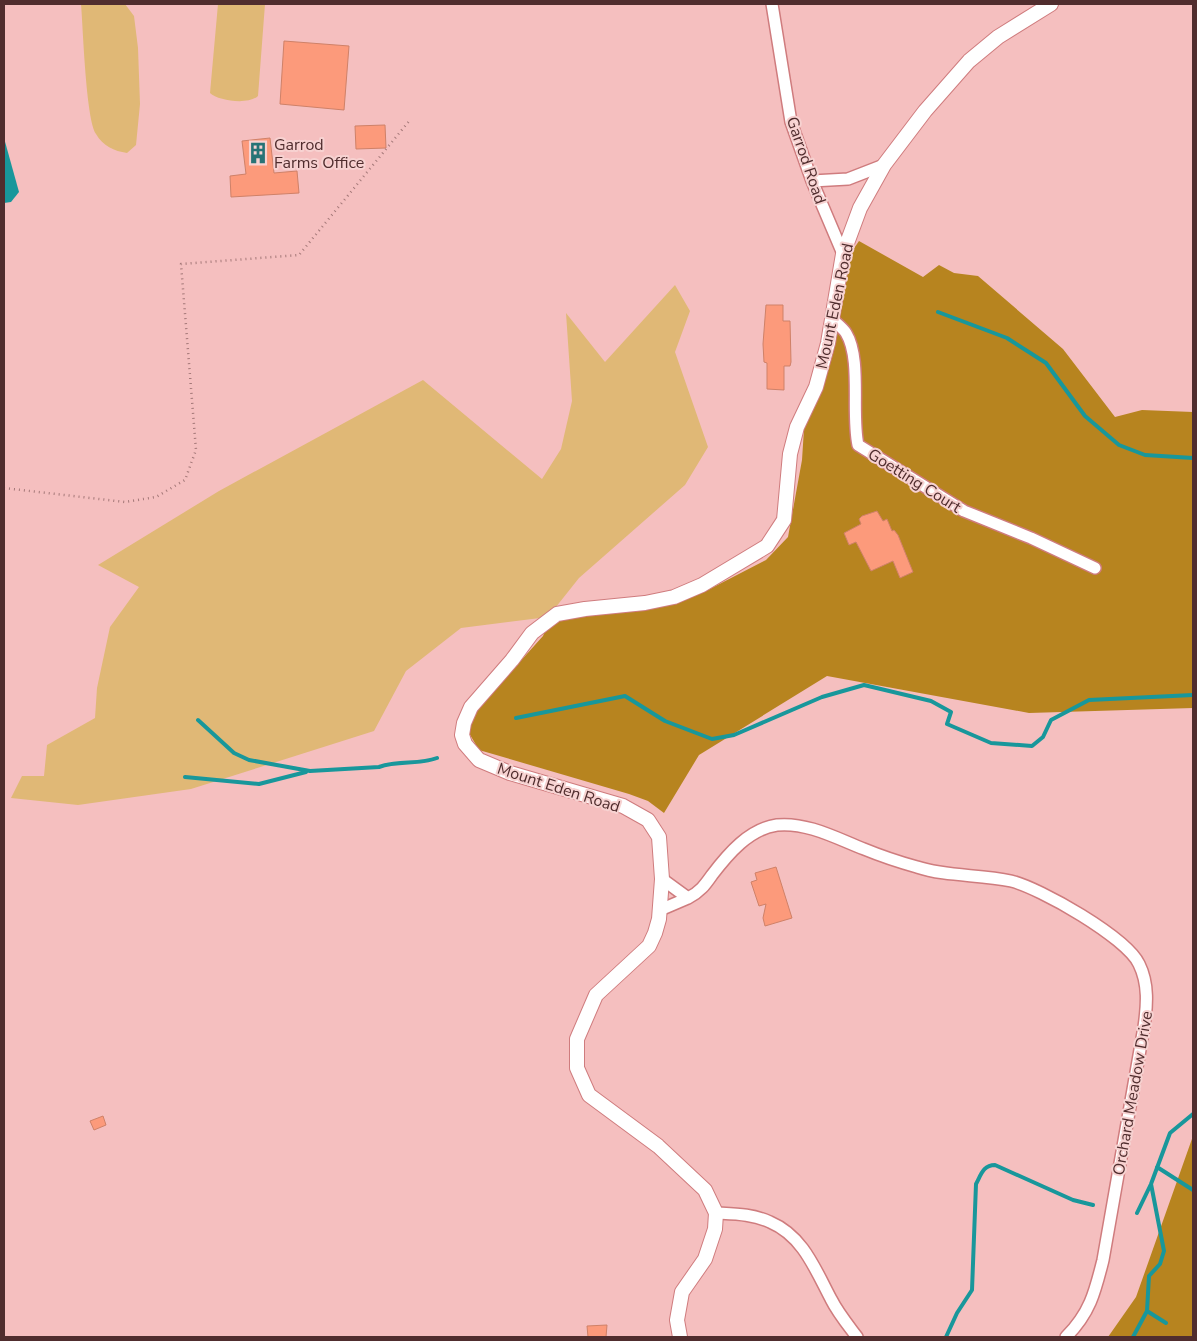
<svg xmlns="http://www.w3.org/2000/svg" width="1197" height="1341" font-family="'Nunito Sans',sans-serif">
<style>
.green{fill:#e0b876}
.forest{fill:#b7841f}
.water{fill:#18979b}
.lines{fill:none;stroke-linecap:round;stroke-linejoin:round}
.stream{stroke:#18979b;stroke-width:4}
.building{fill:#fc9a7b;stroke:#cf8168}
.minor-casing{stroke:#cf7c7e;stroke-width:14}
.tertiary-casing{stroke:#cf7c7e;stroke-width:16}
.path{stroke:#a47878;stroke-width:2.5;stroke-dasharray:1 4;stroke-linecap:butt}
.minor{stroke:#fff;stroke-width:11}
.tertiary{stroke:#fff;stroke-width:14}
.labels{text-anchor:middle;stroke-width:4;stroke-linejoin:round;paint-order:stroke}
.poi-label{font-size:16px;fill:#502d2e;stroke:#f7d2d1;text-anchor:start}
.street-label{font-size:16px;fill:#502d2e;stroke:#f7d2d1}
</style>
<rect width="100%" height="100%" fill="#f5bfbf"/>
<path class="green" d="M81 4H125L134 16 138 48 140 104 136 145 127 153C114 151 103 146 96 134 86 119 83 27 81 4Z
M218 4H265L258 96C249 105 218 101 210 93Z
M675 285 690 311 675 352 708 447 685 485 579 578 548 617 461 628 406 671 374 731 191 789 78 805 11 798 22 776H44L47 745 95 718 97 688 110 627 139 587 98 565 219 491 423 380 542 479 561 449 572 401 566 313 605 362Z"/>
<path class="forest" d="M859 241 923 277 939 265 954 273 978 276 1063 349 1115 417 1142 410 1193 412V708L1029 713 827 676 699 755 664 813 648 801 629 794 479 750 469 733 473 714 543 636 551 616H587L639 611 681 601 704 592 766 560 788 537 802 460 804 429 819 390 848 257Z
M1193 1136V1337H1108L1136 1297Z"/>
<path class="water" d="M4 138 19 192 11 202 4 203Z"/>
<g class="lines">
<path class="stream" d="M938 312 1007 338 1046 363 1085 416 1119 445 1145 455 1193 458
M516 718 625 696 665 721 712 739 734 735 822 697 864 685 931 701 951 712 947 724 991 743 1032 746 1043 737 1051 720 1089 700 1193 695
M198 720 234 753 249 760 310 771 379 767C398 760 419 765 437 758
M185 777 259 784 306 772
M1157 1167 1193 1190
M1137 1213 1151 1184 1170 1133 1193 1114
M1147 1311 1166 1323
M946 1337 957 1313 972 1290 976 1184C981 1175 983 1165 995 1165L1073 1200 1093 1205
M1133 1337 1147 1311 1149 1276 1160 1264 1164 1251 1151 1184"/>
</g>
<path class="building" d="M284 41 349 46 344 110 280 104Z
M385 125 386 148 356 149 355 126Z
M270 138 274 173 297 171 299 193 231 197 230 176 246 174 242 141Z
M766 305H783V321H790L791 362 790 366H784V390L767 389V363L764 362 763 344Z
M877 511 883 521 887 519 892 531 894 530 898 535 913 572 900 578 893 561 871 571 856 542 849 545 844 533 861 524 859 519 862 516Z
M776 867 792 918 765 926 763 918 766 904 759 906 751 882 757 880 755 873Z
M103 1116 106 1125 94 1130 90 1121Z
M607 1325 606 1337H588L587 1326Z"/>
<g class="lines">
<g class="minor-casing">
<path id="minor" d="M772 4 791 122 812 181 843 254
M812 181 848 179 884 165
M832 319C836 323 843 328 846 333 862 359 851 414 858 445L964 511 1031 538 1095 568
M662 879 688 898C700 892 705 885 712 875 728 854 749 829 777 825 807 822 836 838 864 849 881 856 899 862 917 867 947 877 980 874 1011 881 1040 888 1126 937 1139 964 1149 984 1147 1006 1144 1027L1103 1260C1095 1292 1090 1313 1066 1337
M660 910 688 898
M716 1213C734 1214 753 1214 770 1222 803 1236 815 1269 831 1299 838 1313 848 1325 857 1337"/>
</g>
<g class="tertiary-casing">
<path id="tertiary" d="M680 1337 677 1320 682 1292 705 1259 715 1229 716 1213 705 1190 658 1146 589 1095 577 1068V1039L596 995 649 946 655 933 659 919 662 879 659 837 648 820 623 806 510 773 479 760 465 744 462 735 464 723 471 707 512 660 532 633 557 614 585 609 645 603 674 597 702 585 767 546 784 520 790 454 797 427 816 387 828 343 843 254 860 208 884 165 925 111 969 61 998 37 1051 4"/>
</g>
<path class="path" d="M4 488 125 502 156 497 185 480 196 450 181 264 299 255 410 120"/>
<use href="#minor" class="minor"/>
<use href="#tertiary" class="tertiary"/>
</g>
<defs>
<g id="building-bare" transform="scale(1.725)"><path d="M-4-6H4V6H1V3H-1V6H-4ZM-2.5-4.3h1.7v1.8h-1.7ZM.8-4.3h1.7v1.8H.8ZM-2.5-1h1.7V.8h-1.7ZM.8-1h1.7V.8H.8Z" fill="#287376" stroke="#f7d2d1" stroke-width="2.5" paint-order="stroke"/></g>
</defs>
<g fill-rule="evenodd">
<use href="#building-bare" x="258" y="153"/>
</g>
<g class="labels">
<g class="poi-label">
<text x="274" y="150">Garrod<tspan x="274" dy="18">Farms Office</tspan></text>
</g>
<g class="street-label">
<text transform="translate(807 160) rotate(71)" y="6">Garrod Road</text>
<text transform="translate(834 306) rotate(-78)" y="6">Mount Eden Road</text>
<text transform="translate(915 480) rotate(32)" y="6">Goetting Court</text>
<text transform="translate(559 787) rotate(18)" y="6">Mount Eden Road</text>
<text transform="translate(1132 1093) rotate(-80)" y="6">Orchard Meadow Drive</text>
</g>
</g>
<rect width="1197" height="1341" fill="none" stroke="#502d2e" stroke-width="10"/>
</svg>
